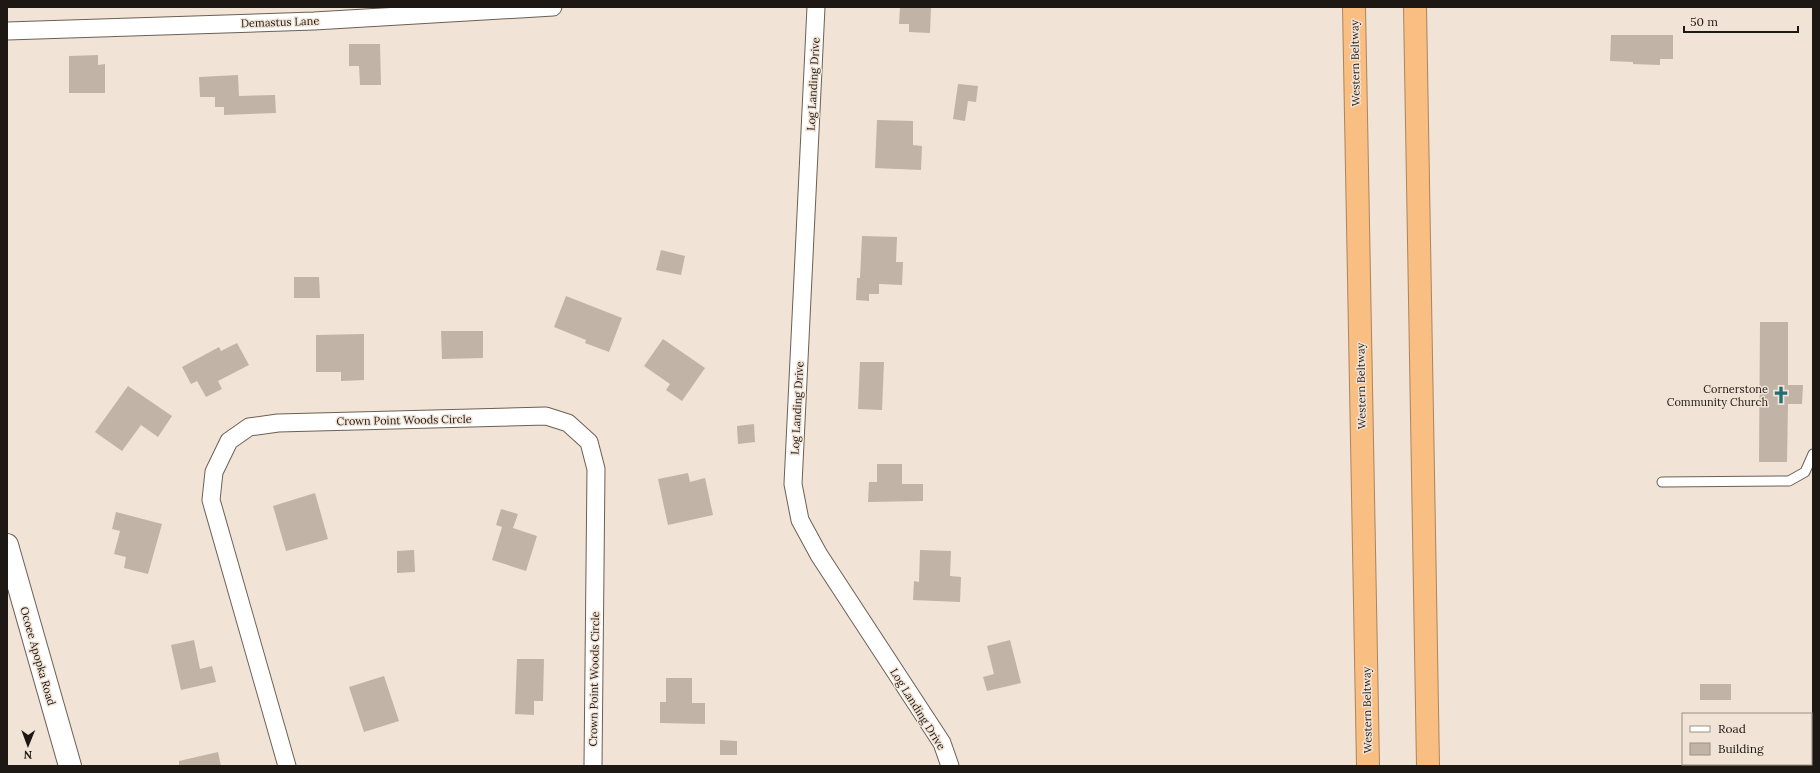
<svg xmlns="http://www.w3.org/2000/svg" width="1820" height="773" font-family="Lora,serif">
<style>
.building{fill:#c1b3a6}
.lines{fill:none;stroke-linecap:round;stroke-linejoin:round}
.lane-casing{stroke:#6c6055;stroke-width:11}
.street-casing{stroke:#6c6055;stroke-width:19}
.secondary-casing{stroke:#6c6055;stroke-width:24}
.highway-casing{stroke:#ac845c;stroke-width:24}
.lane{stroke:#fff;stroke-width:9}
.street{stroke:#fff;stroke-width:17}
.secondary{stroke:#fff;stroke-width:22}
.highway{stroke:#f9be82;stroke-width:22}
.labels{text-anchor:middle;stroke-width:3;stroke-linejoin:round;paint-order:stroke}
.street-label{font-size:11px;fill:#1d1814;stroke:#f1e3d5}
.poi-label{font-size:11px;fill:#1d1814;stroke:#f1e3d5;text-anchor:end}
</style>
<rect width="100%" height="100%" fill="#f1e3d5"/>
<path class="building" d="M900 7H931L930 33 909 32V24H899Z
M1611 35H1673V59H1660V65L1633 64V62L1610 61Z
M349 44H380L381 85H360L359 66H349Z
M98 55V65L105 64V93H69V56Z
M238 75 239 96 275 95 276 113 224 115V107H215V97H200L199 77Z
M958 84 978 86 976 102 968 101 965 121 953 119Z
M877 120 913 121V145L922 146 921 170 875 168Z
M862 236 897 237 896 262H903L902 285 879 284V294H869V301L856 300 857 278H860Z
M661 250 685 256 681 275 656 270Z
M294 277H319L320 298H294Z
M566 296 622 318 609 352 585 343 586 340 554 327Z
M1760 322H1788V385H1803L1802 404H1788L1787 462H1759Z
M441 331H483V358L442 359Z
M364 334V380L341 381V372H316V335Z
M663 339 705 368 682 401 666 390 670 384 644 366Z
M237 343 249 365 218 381 222 389 206 397 197 381 191 384 182 367 219 347 221 351Z
M860 362H884L882 410 858 409Z
M128 386 172 416 158 437 141 425 122 451 95 432Z
M754 424 755 442 738 444 737 426Z
M877 464H902V484H923V501L868 502 869 482H877Z
M688 473 690 482 705 478 713 515 668 525 658 479Z
M315 493 328 539 286 551 273 506Z
M501 509 518 514 513 528 537 536 526 571 492 560 502 527 496 525Z
M116 512 162 524 148 574 124 568 126 557 114 554 120 531 112 529Z
M414 550 415 572 397 573V551Z
M920 550 951 551 950 576 961 577 960 602 913 600 914 581 919 582Z
M194 640 200 669 212 666 216 682 181 690 171 645Z
M1010 640 1021 683 987 691 983 677 994 674 987 646Z
M517 659H544L543 701H534V715L515 714Z
M384 676 399 721 364 732 349 687Z
M666 678H692V703H705V724L660 723V702H666Z
M1700 684H1731V700H1700Z
M720 740 737 741V755H720Z
M218 752 221 766H179V761Z"/>
<g class="lines">
<g class="lane-casing">
<path id="lane" d="M1662 482 1789 481 1805 472 1813 454"/>
</g>
<g class="street-casing">
<path id="street" d="M816 7 793 484 800 520 819 555 942 743 950 766
M7 31 314 21 553 7
M287 766 211 500 214 472 229 441 249 427 278 423 546 416 568 423 589 442 596 469 593 766"/>
</g>
<g class="secondary-casing">
<path id="secondary" d="M7 545 70 766"/>
</g>
<g class="highway-casing">
<path id="highway" d="M1354 7 1368 766
M1415 7 1428 766"/>
</g>
<use href="#lane" class="lane"/>
<use href="#street" class="street"/>
<use href="#secondary" class="secondary"/>
<use href="#highway" class="highway"/>
</g>
<defs>
<g id="church-bare" transform="scale(1.38)"><path d="M-1.2-6h2.4v3.5h3.3v2.4h-3.3V6h-2.4V-.1h-3.3v-2.4h3.3Z" fill="#236e72" stroke="#f1e3d5" stroke-width="2.5" paint-order="stroke"/></g>
</defs>
<g fill-rule="evenodd">
<use href="#church-bare" x="1781" y="395"/>
</g>
<g class="labels">
<g class="street-label">
<text transform="translate(280 22) rotate(-2)" y="4">Demastus Lane</text>
<text transform="translate(1355 63) rotate(-91)" y="4">Western Beltway</text>
<text transform="translate(813 84) rotate(-87)" y="4">Log Landing Drive</text>
<text transform="translate(1361 386) rotate(-91)" y="4">Western Beltway</text>
<text transform="translate(797 408) rotate(-87)" y="4">Log Landing Drive</text>
<text transform="translate(404 420) rotate(-1)" y="4">Crown Point Woods Circle</text>
<text transform="translate(38 656) rotate(74)" y="4">Ocoee Apopka Road</text>
<text transform="translate(594 679) rotate(-89)" y="4">Crown Point Woods Circle</text>
<text transform="translate(918 709) rotate(58)" y="4">Log Landing Drive</text>
<text transform="translate(1367 710) rotate(-91)" y="4">Western Beltway</text>
</g>
<g class="poi-label">
<text x="1768" y="393">Cornerstone<tspan x="1768" dy="13">Community Church</tspan></text>
</g>
</g>
<rect width="1820" height="773" fill="none" stroke="#1d1814" stroke-width="16"/>
<rect x="1682" y="713" width="130" height="52" fill="#f1e3d5" stroke="#9c9288"/>
<rect x="1690" y="726" width="20" height="6" fill="#ffffff" stroke="#9c9288"/>
<text x="1718" y="733" font-size="12" fill="#1d1814">Road</text>
<rect x="1690" y="743" width="20" height="12" fill="#c1b3a6" stroke="#9c9288"/>
<text x="1718" y="753" font-size="12" fill="#1d1814">Building</text>
<g transform="translate(28 745) rotate(181)" stroke="#f1e3d5" stroke-width="3" paint-order="stroke">
<path d="M0-3L7 15L0 10L-7 15Z" fill="#1d1814"/>
<text y="-6" font-size="11" font-weight="bold" text-anchor="middle" fill="#1d1814">N</text>
</g>
<path d="M1684 26v6h114v-6" fill="none" stroke="#1d1814" stroke-width="2"/>
<text x="1690" y="26" font-size="12" fill="#1d1814" stroke="#f1e3d5" stroke-width="3" paint-order="stroke">50 m</text>
</svg>
